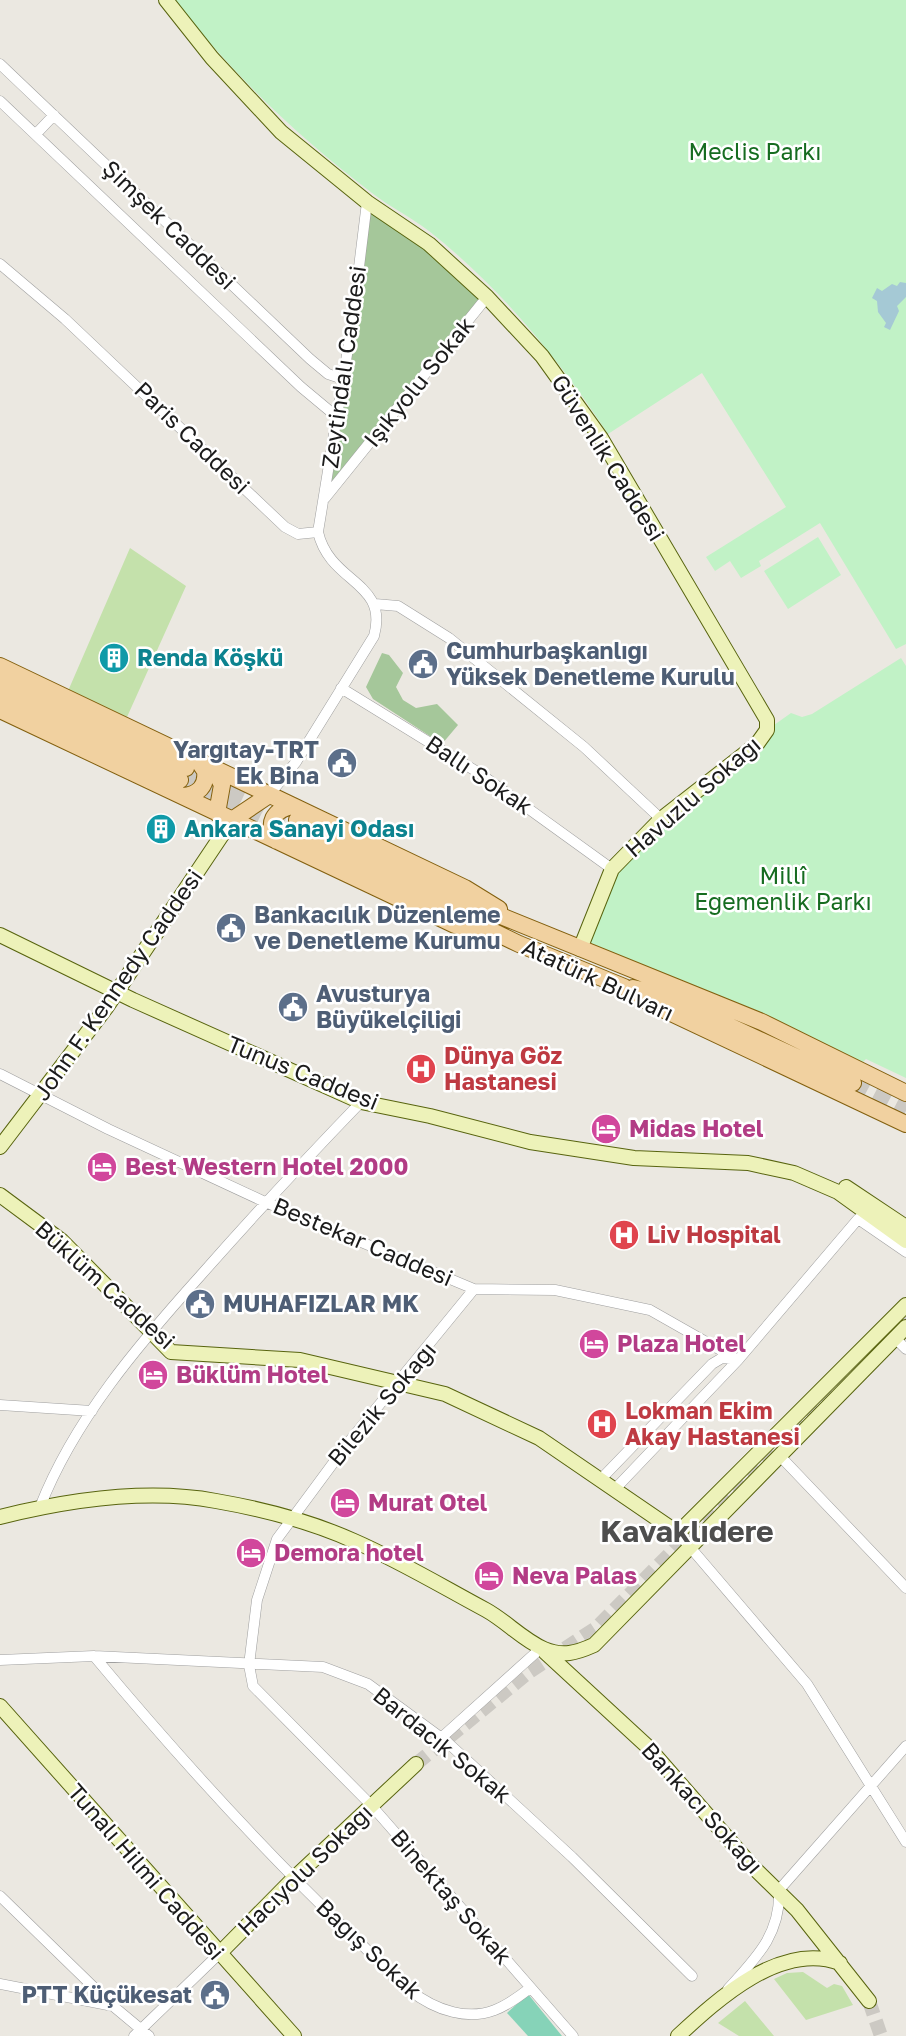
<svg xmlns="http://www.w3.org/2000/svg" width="906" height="2036" font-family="'Golos Text',sans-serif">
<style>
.grass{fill:#c4e1ab}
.forest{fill:#a5c79a}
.park{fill:#c1f2c6}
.pitch{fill:#86d3b8}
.water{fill:#a5c9d5}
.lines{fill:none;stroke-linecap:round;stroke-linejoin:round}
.secondary-tunnel{stroke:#ccc9c3;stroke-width:14;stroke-dasharray:14 7;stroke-linecap:butt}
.primary-tunnel{stroke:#ccc9c3;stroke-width:16;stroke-dasharray:16 8;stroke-linecap:butt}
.street-casing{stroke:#9f9f9f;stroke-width:11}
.secondary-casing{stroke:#58640f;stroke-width:16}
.primary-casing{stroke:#83600f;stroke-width:18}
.street{stroke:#fff;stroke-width:10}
.secondary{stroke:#edf2b9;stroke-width:14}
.primary{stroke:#f1d1a0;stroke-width:16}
.labels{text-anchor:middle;stroke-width:5;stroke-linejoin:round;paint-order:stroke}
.park-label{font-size:23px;fill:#166c20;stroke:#fff}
.street-label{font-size:23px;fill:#1b1b1b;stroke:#fff}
.service-label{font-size:23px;font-weight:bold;fill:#4e5e75;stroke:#fff;text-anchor:start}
.culture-label{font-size:23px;font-weight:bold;fill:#0d838f;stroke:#fff;text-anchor:start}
.health-label{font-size:23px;font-weight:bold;fill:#be3a42;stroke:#fff;text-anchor:start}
.hotel-label{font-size:23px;font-weight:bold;fill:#b23c85;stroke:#fff;text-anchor:start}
.district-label{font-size:30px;font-weight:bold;fill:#4e4e4e;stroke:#fff}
</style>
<rect width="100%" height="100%" fill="#ebe8e1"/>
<path class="grass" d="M130 548 186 586 127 717 68 691Z
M803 1972 827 1988 834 1984 842 1986 853 2005 806 2020 774 1979 787 1973Z
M745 2001 774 2036H739L718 2023Z"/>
<path class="forest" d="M367 202 487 297 324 499Z
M382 653 389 655 403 673 396 687 403 700 416 708 437 704 458 725 442 744 373 699 366 687Z"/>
<path class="park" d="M175 0H906V644L896 649 820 523 759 561 761 566 741 578 730 561 715 571 706 557 786 507 702 373 608 434C558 358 501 288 429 231 411 217 390 207 372 193 297 136 232 74 175 0Z
M818 537 841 575 788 609 764 571Z
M901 658 906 666V1078L866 1059 863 1062 580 949 612 869 767 730 791 713 802 717 812 714Z"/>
<path class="pitch" d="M528 1994 562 2036H528L507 2013Z"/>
<path class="water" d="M900 282 906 283V297L897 306 899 311 890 330 884 327 886 323 878 312 877 301 872 298 877 288 882 291 892 284 897 286Z"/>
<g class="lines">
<path class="secondary-tunnel" d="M416 1764 529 1672 596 1628 906 1316
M869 2001 881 2036"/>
<path class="primary-tunnel" d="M186 768 289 816
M180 780 292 834
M853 1083 906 1111"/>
<g class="street-casing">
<path id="street" d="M0 64 310 359 328 374 343 379
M0 101 301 387 337 417
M36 134 54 115
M0 264 65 319 285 527 298 534 318 532
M325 498 487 297
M375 604 398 606 449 638 584 747 661 819
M341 688 479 773 612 869
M269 795 296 762 374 636C389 581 330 584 318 532L352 324 367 202
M0 1074 108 1129 265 1202 474 1289 555 1290 650 1310 738 1360
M474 1289 348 1443 277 1539 257 1600 249 1665 253 1686 371 1805 573 2036
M895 1338 906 1349
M0 1405 92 1411
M779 1455 906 1588
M601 1479 712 1364 722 1358 734 1359
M615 1489 738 1360 858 1219 906 1252
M40 1507C74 1420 139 1344 201 1275 253 1216 306 1159 361 1102
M678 1533 807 1684 906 1842
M94 1656C175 1753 259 1846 350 1933 381 1962 410 2002 453 2012 485 2020 506 2007 530 1988
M0 1660 94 1656 323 1667 368 1684 447 1742 572 1857 692 1976
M441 1738 541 1648
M0 1896 112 2005
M0 1984 113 2006 149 2036
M728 1989C756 1958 781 1934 779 1890L906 1746
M134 2036 219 1954"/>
</g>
<g class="secondary-casing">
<path id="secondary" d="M166 0 212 58 281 132 367 202 429 244 487 297 542 356 601 438 767 720V730L757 744 661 819 612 869 580 949
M0 935 133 1000 361 1102 430 1116 530 1142 634 1158 748 1163 794 1173 838 1192 906 1241
M0 1147 106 1008 232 820
M846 1187 906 1227
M0 1195 62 1241 171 1352 300 1360 445 1394 539 1438 678 1533 906 1305
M0 1517C68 1500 146 1488 216 1501 262 1509 312 1522 354 1541 400 1561 443 1587 486 1610 506 1621 523 1640 544 1649 563 1657 576 1653 594 1645L906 1327
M545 1652 648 1747 752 1866 797 1910 869 2001
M0 1706 294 2036
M219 1954 293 1879 416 1764
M678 2036C718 1999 781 1941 840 1963"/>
</g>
<g class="primary-casing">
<path id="primary" d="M0 666 465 888 499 909
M0 679 186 768
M0 695 180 780
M0 710 455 925 486 936
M213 767 222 785 217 813
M183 796C198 795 207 786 205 771L197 759
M232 820 269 795
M297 820 464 901 762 1022 906 1093
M292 834 519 944 624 987 652 1004 906 1124
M277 841C266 823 273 810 293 806
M633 988 660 994 853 1083"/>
</g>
<use href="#street" class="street"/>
<use href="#secondary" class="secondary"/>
<use href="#primary" class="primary"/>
</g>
<defs>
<g id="building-disc" transform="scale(1.575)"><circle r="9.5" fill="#0f9aa8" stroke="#fff"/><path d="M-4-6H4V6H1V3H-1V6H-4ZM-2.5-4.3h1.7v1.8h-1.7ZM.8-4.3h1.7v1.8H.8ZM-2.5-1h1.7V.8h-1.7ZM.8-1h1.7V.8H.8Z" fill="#fff"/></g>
<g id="civic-disc" transform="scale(1.575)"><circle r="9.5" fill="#5c6f8a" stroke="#fff"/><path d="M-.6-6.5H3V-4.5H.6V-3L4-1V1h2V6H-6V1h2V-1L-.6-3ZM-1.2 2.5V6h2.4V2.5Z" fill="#fff"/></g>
<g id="hospital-disc" transform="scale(1.575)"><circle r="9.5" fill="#e0444e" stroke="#fff"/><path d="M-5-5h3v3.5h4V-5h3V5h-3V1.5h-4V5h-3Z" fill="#fff"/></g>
<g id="hotel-disc" transform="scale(1.575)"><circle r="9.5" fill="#d1479c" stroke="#fff"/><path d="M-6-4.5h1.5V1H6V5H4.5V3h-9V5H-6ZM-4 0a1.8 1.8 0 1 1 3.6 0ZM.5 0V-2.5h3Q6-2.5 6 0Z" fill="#fff"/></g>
</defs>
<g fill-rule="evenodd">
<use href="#building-disc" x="114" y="658"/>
<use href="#civic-disc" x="423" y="664"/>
<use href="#civic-disc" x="342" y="763"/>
<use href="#building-disc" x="161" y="829"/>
<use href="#civic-disc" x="231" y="928"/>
<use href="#civic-disc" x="293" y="1007"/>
<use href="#hospital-disc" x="421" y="1069"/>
<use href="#hotel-disc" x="606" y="1129"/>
<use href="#hotel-disc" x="102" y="1167"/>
<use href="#hospital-disc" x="624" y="1235"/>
<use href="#civic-disc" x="200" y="1304"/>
<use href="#hotel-disc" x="594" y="1344"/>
<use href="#hotel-disc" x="153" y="1375"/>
<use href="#hospital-disc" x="602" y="1424"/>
<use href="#hotel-disc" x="345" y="1503"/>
<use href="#hotel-disc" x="251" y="1553"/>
<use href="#hotel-disc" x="489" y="1576"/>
<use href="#civic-disc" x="215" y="1995"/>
</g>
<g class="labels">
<g class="park-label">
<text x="755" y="160">Meclis Parkı</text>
<text x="783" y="884">Millî<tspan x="783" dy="26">Egemenlik Parkı</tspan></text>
</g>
<g class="street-label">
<text transform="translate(169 225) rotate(44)" y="8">Şimşek Caddesi</text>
<text transform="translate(344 367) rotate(-82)" y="8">Zeytindalı Caddesi</text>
<text transform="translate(419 382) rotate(-51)" y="8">Işıkyolu Sokak</text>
<text transform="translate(192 438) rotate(44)" y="8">Paris Caddesi</text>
<text transform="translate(608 458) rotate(58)" y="8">Güvenlik Caddesi</text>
<text transform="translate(479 775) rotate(34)" y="8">Ballı Sokak</text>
<text transform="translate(693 797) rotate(-41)" y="8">Havuzlu Sokağı</text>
<text transform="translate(598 980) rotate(25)" y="8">Atatürk Bulvarı</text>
<text transform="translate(118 985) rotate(-55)" y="8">John F. Kennedy Caddesi</text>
<text transform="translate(303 1073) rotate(22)" y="8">Tunus Caddesi</text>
<text transform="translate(363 1242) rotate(23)" y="8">Bestekar Caddesi</text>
<text transform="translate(105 1285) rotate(42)" y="8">Büklüm Caddesi</text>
<text transform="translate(382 1404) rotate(-50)" y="8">Bilezik Sokağı</text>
<text transform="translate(442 1745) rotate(39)" y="8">Bardacık Sokak</text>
<text transform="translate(702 1808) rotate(48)" y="8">Bankacı Sokağı</text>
<text transform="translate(305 1870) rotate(-44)" y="8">Hacıyolu Sokağı</text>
<text transform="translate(146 1872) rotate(49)" y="8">Tunalı Hilmi Caddesi</text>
<text transform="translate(451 1897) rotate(49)" y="8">Binektaş Sokak</text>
<text transform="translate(369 1949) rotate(43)" y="8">Bağış Sokak</text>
</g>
<g class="service-label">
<text x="446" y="659">Cumhurbaşkanlığı<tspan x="446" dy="26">Yüksek Denetleme Kurulu</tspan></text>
<text x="319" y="758" text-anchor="end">Yargıtay-TRT<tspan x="319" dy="26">Ek Bina</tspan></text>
<text x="254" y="923">Bankacılık Düzenleme<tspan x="254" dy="26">ve Denetleme Kurumu</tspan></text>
<text x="316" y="1002">Avusturya<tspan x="316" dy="26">Büyükelçiliği</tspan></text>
<text x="223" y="1312">MUHAFIZLAR MK</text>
<text x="192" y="2003" text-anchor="end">PTT Küçükesat</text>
</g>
<g class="culture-label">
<text x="137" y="666">Renda Köşkü</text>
<text x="184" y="837">Ankara Sanayi Odası</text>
</g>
<g class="health-label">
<text x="444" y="1064">Dünya Göz<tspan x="444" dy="26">Hastanesi</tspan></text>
<text x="647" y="1243">Liv Hospital</text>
<text x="625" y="1419">Lokman Ekim<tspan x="625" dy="26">Akay Hastanesi</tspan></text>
</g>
<g class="hotel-label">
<text x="629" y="1137">Midas Hotel</text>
<text x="125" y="1175">Best Western Hotel 2000</text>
<text x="617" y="1352">Plaza Hotel</text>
<text x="176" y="1383">Büklüm Hotel</text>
<text x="368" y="1511">Murat Otel</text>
<text x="274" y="1561">Demora hotel</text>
<text x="512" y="1584">Neva Palas</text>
</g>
<g class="district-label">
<text x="687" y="1542">Kavaklıdere</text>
</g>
</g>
</svg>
